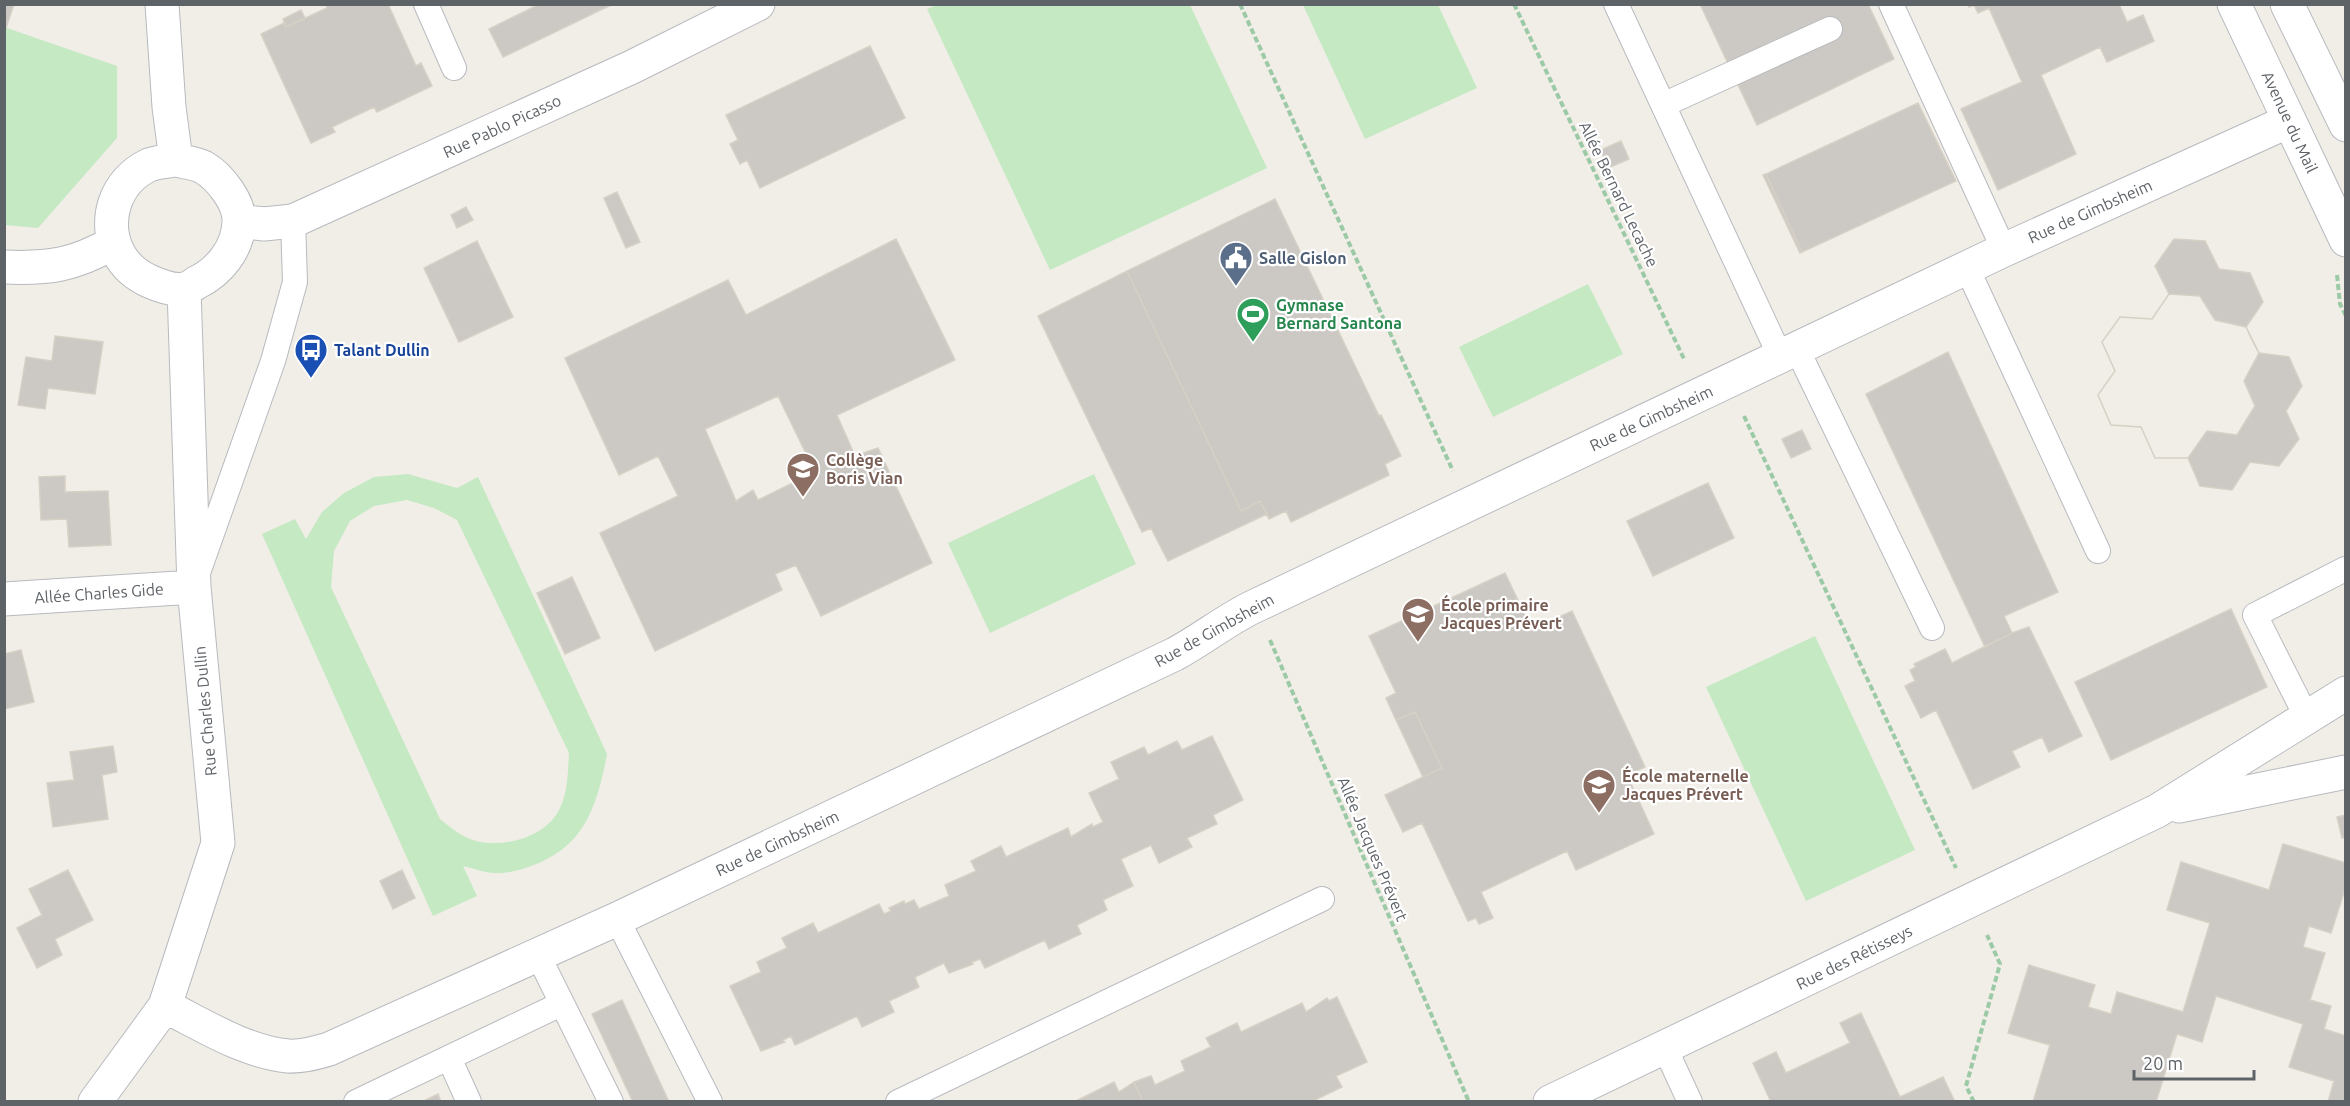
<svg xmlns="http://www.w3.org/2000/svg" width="2350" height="1106" font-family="Ubuntu,sans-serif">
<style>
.green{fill:#c5e9c3;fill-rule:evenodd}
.building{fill:#ccc9c4;stroke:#d6d0c5;stroke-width:1.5;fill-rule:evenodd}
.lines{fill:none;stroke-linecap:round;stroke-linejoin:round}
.service-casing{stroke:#b7babe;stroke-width:26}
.minor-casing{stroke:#b7babe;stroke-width:35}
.path{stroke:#9ccaa7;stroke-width:4;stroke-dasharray:6 3;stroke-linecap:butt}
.service{stroke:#fff;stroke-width:24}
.minor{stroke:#fff;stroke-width:33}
.labels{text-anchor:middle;stroke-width:4.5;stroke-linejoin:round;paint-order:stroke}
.street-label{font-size:16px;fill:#5e6368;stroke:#fff}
.service-label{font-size:16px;font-weight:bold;fill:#4e5e75;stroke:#fff;text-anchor:start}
.leisure-label{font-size:16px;font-weight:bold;fill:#27864d;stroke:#fff;text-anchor:start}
.transit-label{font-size:16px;font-weight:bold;fill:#164399;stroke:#fff;text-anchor:start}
.education-label{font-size:16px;font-weight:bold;fill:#785e54;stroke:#fff;text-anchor:start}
</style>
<rect width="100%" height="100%" fill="#f1eee7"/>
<path class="green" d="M937 5H1190L1267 168 1050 270 927 9Z
M1303 5H1438L1477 88 1365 139Z
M4 27 117 66V138L38 228 5 225Z
M1588 284 1623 354 1493 417 1459 347Z
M408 474 457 488 478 477 607 754C597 806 585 847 531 866 520 870 506 874 495 873 484 873 473 868 463 866L477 896 433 916 262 534 295 519 306 539 322 512 344 493 374 477ZM407 500 434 508 457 520 569 753C568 770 568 792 560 808 547 837 505 848 476 841 462 837 451 828 440 819L331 587 334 551 350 521 374 506Z
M1094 474 1136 564 990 633 948 543Z
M1815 636 1915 850 1806 901 1706 687Z"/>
<path class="building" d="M4 4H14L6 28 4 27Z
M326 4H388L416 66 421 63 432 86 377 112 374 107 332 127 335 132 311 143 261 34 284 23 286 27 327 8Z
M540 4H613L503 57 489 29Z
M1700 4H1868L1894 59 1757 125Z
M1967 4H2119L2127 22 2143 15 2154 41 2107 62 2100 47 2041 75 2076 154 1998 190 1961 109 2022 82 1989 8 1978 13 1974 5 1969 7Z
M301 10 305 18 286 27 283 19Z
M870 46 905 118 760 188 747 160 740 164 730 144 738 140 726 115Z
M1918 103 1956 181 1802 252 1766 174Z
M1621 141 1629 159 1608 168 1601 150Z
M1766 174 1802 252 1800 253 1763 175Z
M617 192 640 242 626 248 604 198Z
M1275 199 1379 416 1381 415 1401 456 1385 464 1389 475 1291 522 1286 511 1269 519 1260 501 1241 511 1127 271Z
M466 207 473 220 457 228 451 215Z
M896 239 955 360 837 415 855 456 878 448 932 563 821 616 796 565 775 574 782 590 655 651 600 533 678 496 658 456 619 475 565 358 728 280 746 315ZM778 396 815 472 758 500 753 490 736 501 705 429Z
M2174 239 2205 241 2219 269 2250 273 2263 302 2246 327 2254 344 2259 353 2289 357 2302 386 2286 411 2299 439 2279 466 2250 462 2232 490 2200 486 2188 458H2155L2141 427 2111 425 2098 395 2115 371 2102 342 2120 317 2152 319 2169 294 2155 266Z
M477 241 513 317 459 342 424 268Z
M1127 271 1241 511 1260 501 1267 514 1168 561 1151 528 1142 532 1038 316Z
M2169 294 2200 296 2215 320 2246 327 2259 353 2244 381 2255 406 2237 435 2207 431 2188 458H2155L2141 427 2111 425 2098 395 2115 371 2102 342 2120 317 2152 319Z
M55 336 103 342 95 394 48 388 45 409 18 405 26 357 52 361Z
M1948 352 2058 592 2004 616 2012 633 1985 647 1866 394Z
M1802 430 1811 449 1791 458 1782 439Z
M65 476V492L108 491 111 545 69 547 67 519 41 520 39 477Z
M1708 483 1734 538 1653 576 1627 521Z
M1505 573 1532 630 1572 611 1645 767 1627 775 1654 834 1576 870 1567 851 1481 892 1493 918 1479 924 1476 918 1468 921 1422 823 1403 832 1385 795 1442 768 1415 712 1396 720 1386 698 1396 693 1369 636Z
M572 577 600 638 565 654 537 593Z
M2231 609 2267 687 2111 760 2075 682Z
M2029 627 2082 736 2049 752 2042 737 2012 751 2020 767 1973 789 1936 710 1921 718 1905 686 1915 681 1910 670 1916 667 1914 664 1945 649 1952 663 2012 633Z
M21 650 34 702 4 709V654Z
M1415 712 1442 768 1423 777 1396 720Z
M1212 736 1243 800 1213 815 1217 824 1187 838 1192 847 1159 863 1151 845 1121 859 1133 886 1103 900 1107 910 1077 925 1081 934 1049 949 1045 940 985 968 980 959 972 962 973 964 949 973 944 963 915 977 919 987 889 1001 894 1012 862 1027 857 1016 795 1045 791 1036 783 1040 785 1042 761 1051 730 986 761 972 757 962 787 948 782 938 813 923 818 933 879 904 884 914 891 911 889 908 904 901 905 904 914 900 919 909 949 896 945 885 976 871 971 861 1001 846 1006 857 1068 828 1071 837 1092 824 1093 827 1103 822 1089 793 1119 779 1111 762 1144 747 1148 755 1177 741 1182 750Z
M113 746 117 772 102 775 108 819 53 827 47 783 74 780 70 752Z
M2346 815V837L2342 838 2337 817Z
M2283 844 2346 863V886L2331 933 2309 926 2303 947 2325 953 2310 1000 2331 1006 2324 1029 2346 1036V1102H2328L2334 1081 2289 1067 2303 1024 2216 996 2202 1042 2177 1034 2156 1102H2033L2050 1045 2008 1033 2029 965 2095 985 2088 1007 2111 1014 2117 992 2183 1012 2210 923 2167 910 2181 862 2269 890Z
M68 870 93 920 55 939 62 955 37 968 17 928 42 915 29 889Z
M402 870 415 898 393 909 380 881Z
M1337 997 1367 1062 1336 1076 1342 1087 1311 1102H1143L1134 1082 1151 1076 1155 1085 1185 1071 1181 1061 1211 1047 1206 1038 1237 1023 1241 1032 1302 1003 1306 1012 1327 998 1329 1001Z
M622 1000 669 1102H633L592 1014Z
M1861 1013 1900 1097 1943 1077 1955 1102H1771L1753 1063 1776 1052 1786 1073 1850 1043 1840 1023Z
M1114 1082 1119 1092 1134 1082 1143 1102H1074Z
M438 1094 441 1102H422Z"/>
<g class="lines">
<g class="service-casing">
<path id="service" d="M426 4 454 68
M1616 4 1780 356
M1891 4 2004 250
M1663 105 1830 29
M1967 268 2098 551
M1797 349 1932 628
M198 573 273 361 295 282 293 221
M2307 718 2255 615 2345 569
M617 919 710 1102
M538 955 611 1102
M1665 1048 1690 1102
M449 1058 469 1102
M356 1102 561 1004
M898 1102 1322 899"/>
</g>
<g class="minor-casing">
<path id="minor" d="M162 4 169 107 176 160
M2234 4 2346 240
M2287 4 2346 125
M176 160C184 162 195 163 203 167 219 176 240 202 239 222 238 249 219 272 196 283 193 285 188 289 184 289 174 291 158 285 149 281 136 275 126 267 119 254 102 221 115 181 149 165 157 162 168 161 176 160Z
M239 221 264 224 293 221 632 67 758 4
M4 267C49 269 74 265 113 243
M4 599 194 587
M2179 806 2346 772
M165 1006C203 1025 245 1052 288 1056 302 1057 316 1053 329 1049L617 919 1175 654C1203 639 1227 619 1255 606L2004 250 2289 121
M95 1102 165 1006 218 843 194 587 184 289
M1550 1102 2157 811 2346 693"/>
</g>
<path class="path" d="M1240 4 1453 471
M1514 4 1685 361
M2337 275 2340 304 2346 316
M1744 416 1956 868
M1270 640 1469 1102
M1974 1102 1966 1086 2000 964 1987 935"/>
<use href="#service" class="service"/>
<use href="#minor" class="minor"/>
</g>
<defs>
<g id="civic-pin" transform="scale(1.725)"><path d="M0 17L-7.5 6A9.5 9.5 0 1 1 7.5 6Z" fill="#5c6f8a" stroke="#fff"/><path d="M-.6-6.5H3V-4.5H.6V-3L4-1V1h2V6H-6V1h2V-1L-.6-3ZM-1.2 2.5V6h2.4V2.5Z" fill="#fff"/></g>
<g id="stadium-pin" transform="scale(1.725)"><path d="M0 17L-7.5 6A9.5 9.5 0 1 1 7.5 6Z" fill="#2e9e5b" stroke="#fff"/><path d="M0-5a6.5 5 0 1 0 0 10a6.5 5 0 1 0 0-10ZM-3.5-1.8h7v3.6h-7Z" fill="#fff"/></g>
<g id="bus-pin" transform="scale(1.725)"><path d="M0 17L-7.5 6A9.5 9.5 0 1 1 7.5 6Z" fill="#1a4fb4" stroke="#fff"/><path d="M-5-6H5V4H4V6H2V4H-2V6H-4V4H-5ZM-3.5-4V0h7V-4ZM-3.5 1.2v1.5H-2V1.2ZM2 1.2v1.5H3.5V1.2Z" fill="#fff"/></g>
<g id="school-pin" transform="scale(1.725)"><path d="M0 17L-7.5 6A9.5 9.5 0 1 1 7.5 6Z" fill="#8d6e63" stroke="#fff"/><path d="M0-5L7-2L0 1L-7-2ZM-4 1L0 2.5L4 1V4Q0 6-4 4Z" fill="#fff"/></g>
</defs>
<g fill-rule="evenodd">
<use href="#civic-pin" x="1236" y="258"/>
<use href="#stadium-pin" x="1253" y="314"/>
<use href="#bus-pin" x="311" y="350"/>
<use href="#school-pin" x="803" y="469"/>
<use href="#school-pin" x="1418" y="614"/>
<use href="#school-pin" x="1599" y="785"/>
</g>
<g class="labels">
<g class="street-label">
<text transform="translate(2290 122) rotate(65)" y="6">Avenue du Mail</text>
<text transform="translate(502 126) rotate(-25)" y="6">Rue Pablo Picasso</text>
<text transform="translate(1619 194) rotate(64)" y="6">Allée Bernard Lecache</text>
<text transform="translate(2090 211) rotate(-24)" y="6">Rue de Gimbsheim</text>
<text transform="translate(1651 418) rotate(-25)" y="6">Rue de Gimbsheim</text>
<text transform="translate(99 593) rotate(-4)" y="6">Allée Charles Gide</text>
<text transform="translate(1214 630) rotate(-29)" y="6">Rue de Gimbsheim</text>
<text transform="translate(205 711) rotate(-95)" y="6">Rue Charles Dullin</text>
<text transform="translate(777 843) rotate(-25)" y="6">Rue de Gimbsheim</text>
<text transform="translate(1373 849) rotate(67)" y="6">Allée Jacques Prévert</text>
<text transform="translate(1854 957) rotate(-26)" y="6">Rue des Rétisseys</text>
</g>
<g class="service-label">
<text x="1259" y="264">Salle Gislon</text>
</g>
<g class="leisure-label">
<text x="1276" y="311">Gymnase<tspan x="1276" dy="18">Bernard Santona</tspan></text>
</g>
<g class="transit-label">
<text x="334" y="356">Talant Dullin</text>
</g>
<g class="education-label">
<text x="826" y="466">Collège<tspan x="826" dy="18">Boris Vian</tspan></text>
<text x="1441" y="611">École primaire<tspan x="1441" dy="18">Jacques Prévert</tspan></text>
<text x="1622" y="782">École maternelle<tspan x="1622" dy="18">Jacques Prévert</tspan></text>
</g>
</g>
<rect width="2350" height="1106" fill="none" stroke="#5e6368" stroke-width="12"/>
<path d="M2134 1070v9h120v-9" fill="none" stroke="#5e6368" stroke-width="3"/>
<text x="2143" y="1070" font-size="18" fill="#5e6368" stroke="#ffffff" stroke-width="4.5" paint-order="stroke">20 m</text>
</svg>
